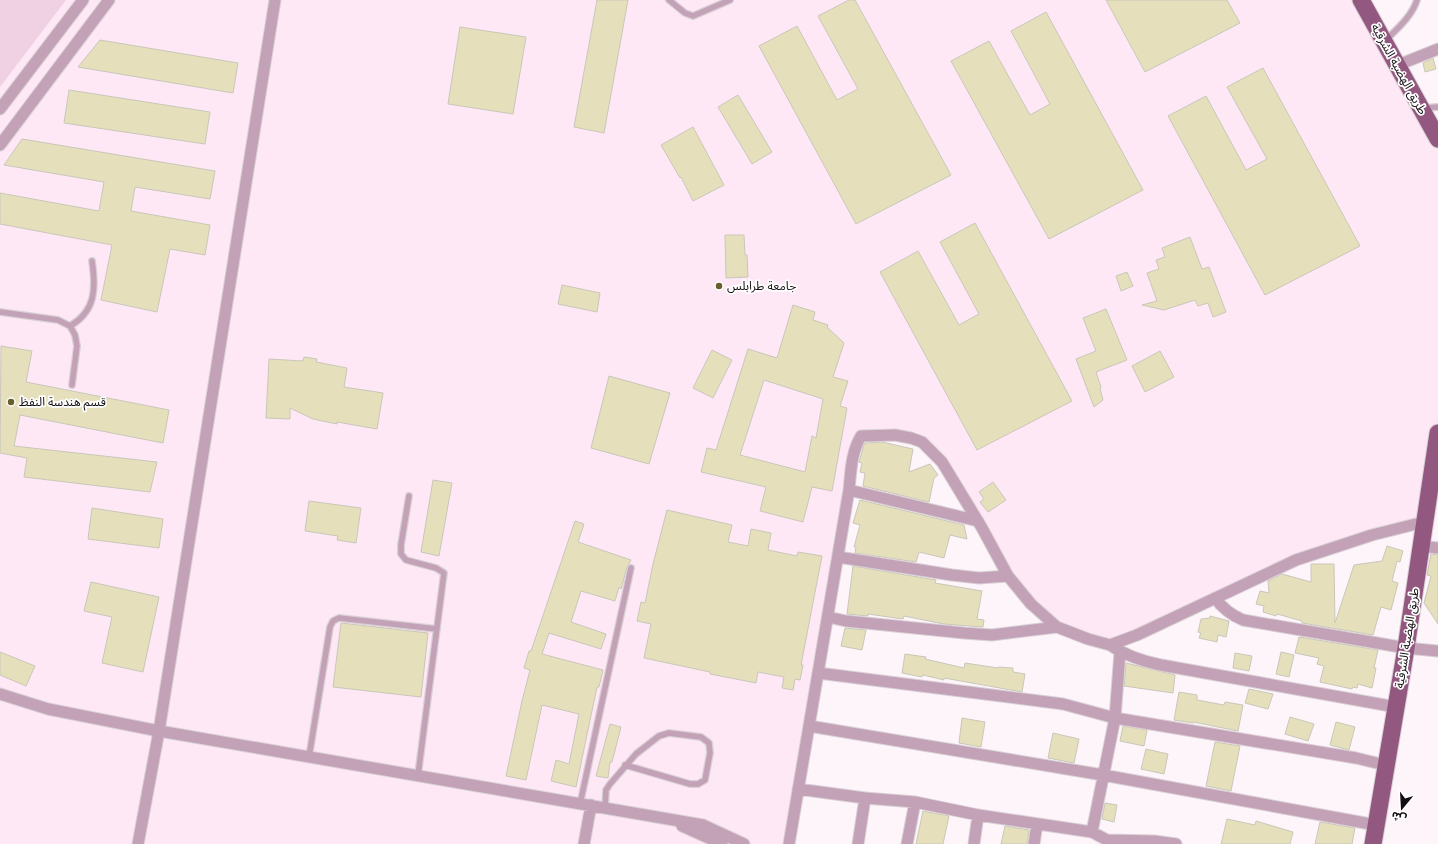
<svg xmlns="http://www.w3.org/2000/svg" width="1438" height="844" font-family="Roboto,'Noto Sans Arabic',sans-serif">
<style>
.built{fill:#fee8f5}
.green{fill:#f0d1e4}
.building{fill:#e5e0bb;stroke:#c9c7b9;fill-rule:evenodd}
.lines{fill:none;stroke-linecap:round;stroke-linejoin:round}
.service-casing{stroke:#d8d0d5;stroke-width:8}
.minor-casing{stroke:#d8d0d5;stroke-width:13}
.primary-casing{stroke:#d8d0d5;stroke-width:19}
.service{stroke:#c3a1b7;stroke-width:5.5}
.minor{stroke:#c3a1b7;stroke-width:11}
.primary{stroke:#935880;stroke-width:17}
.poi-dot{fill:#665f2b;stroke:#fff;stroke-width:1.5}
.labels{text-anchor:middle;stroke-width:3.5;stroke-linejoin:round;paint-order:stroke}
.street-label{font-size:12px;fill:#130e11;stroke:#fff}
.poi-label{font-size:12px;fill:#130e11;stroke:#fff;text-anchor:start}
</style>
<rect width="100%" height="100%" fill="#fdf5fa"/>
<path class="built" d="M0 0H1361L1438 139V433L1424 522 1296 560 1110 645 1057 627 1031 604 982 528 922 442 861 436 789 844H0Z"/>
<path class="green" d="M0 0H66L0 87Z"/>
<path class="building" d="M597 0H628L604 133 574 127Z
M849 0H855L951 175 856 224 759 46 797 26 837 100 858 89 818 16Z
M1106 0H1227L1240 23 1145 72Z
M1046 12 1143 190 1049 239 951 61 989 41 1030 115 1050 104 1011 31Z
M460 27 526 37 513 114 448 104Z
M100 40 238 63 233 93 78 67Z
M1433 58 1436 69 1425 72 1423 63Z
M1263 68 1360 246 1265 295 1168 116 1206 96 1246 170 1267 159 1227 87Z
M69 90 210 112 205 144 64 123Z
M738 95 772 152 752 164 718 107Z
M693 127 724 185 693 201 681 177 680 178 661 145Z
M22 139 215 171 210 199 135 187 131 211 210 225 205 255 170 249 157 312 101 300 112 245 0 224V193L99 211 104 182 4 165Z
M975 223 1072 401 977 450 880 272 918 251 959 325 979 314 940 242Z
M725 235H744L745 255H747L748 277 726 278Z
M1190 237 1202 269 1209 267 1226 312 1213 317 1208 303 1198 306 1195 300 1164 310 1142 305 1157 301 1147 273 1159 269 1156 260 1165 257 1162 248Z
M1127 272 1133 286 1121 291 1116 276Z
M562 285 600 293 597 312 558 304Z
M793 305 815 312 813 320 828 325 827 328 829 329 844 343 833 377 848 381 840 406 847 408 832 491 812 487 803 522 760 511 766 487 701 472 707 448 716 450 748 349 777 358ZM764 380 823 399 816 438 812 436 805 472 740 455Z
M1106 309 1127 360 1096 372 1101 387 1100 388 1103 400 1094 407 1076 359 1096 351 1083 318Z
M1 346 32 351 26 382 169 410 163 443 20 415 14 446 157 462 150 492 24 477 27 458 0 453Z
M712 350 732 360 713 398 693 388Z
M1160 351 1174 377 1145 392 1132 366Z
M304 357 317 359 316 362 347 368 344 387 383 393 377 429 337 422V424L313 419 290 408V419L266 418 269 359 303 361Z
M609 376 670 393 649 464 591 448Z
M882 442 913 449 909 472 930 464 938 475 934 478 929 502 863 486 865 473 860 472 862 463 859 462 864 445 865 443Z
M433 480 452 483 439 556 421 552Z
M993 482 1006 500 988 512 980 502 984 499 979 492Z
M860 500 964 525 967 539 950 535 944 558 919 552 916 562 855 553 856 547H854L860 525 853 523Z
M309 501 361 508 356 543 337 540 338 536 305 531Z
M92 508 163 519 159 548 88 539Z
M667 510 732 525 728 542 748 546 751 529 771 533 768 550 797 556 798 552 822 556 801 665H803L800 680 795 679 793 690 782 688 784 677 758 672 756 683 710 674V672L644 658 651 624 637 621 641 602 645 603 653 564Z
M575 521 584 524 578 542 631 560 627 567 621 589 619 587 615 601 581 591 571 622 606 634 601 649 549 633 542 654 603 670 599 687H597L576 787 551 781 556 760 569 764 579 714 542 705 526 780 506 776 522 701 530 670 524 668 529 651H531Z
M1387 546 1403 551 1400 562 1397 561 1392 581 1398 583 1391 610 1381 607 1373 635 1302 623V621L1277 614 1276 616 1263 612 1264 606 1256 604 1260 591 1269 593 1268 581 1282 574 1311 582V564H1334L1335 623 1354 565 1382 561Z
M1431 554 1438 555V624L1424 603 1431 576 1427 575Z
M853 566 936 580 935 583 982 591 977 619 984 620 983 627 944 624 904 616 903 619 868 614V616L847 614Z
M91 582 159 597 143 672 102 663 112 617 84 611Z
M1210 616 1229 621 1226 637 1218 635 1217 642 1199 638 1201 633 1198 632 1201 619 1210 618Z
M341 623 428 633 421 697 333 687Z
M845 628 866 630 862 650 841 646Z
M1299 637 1378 650 1374 668H1376L1372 688 1358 684 1357 688 1353 687 1352 689 1320 682 1324 666 1317 664 1319 658 1295 653Z
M0 652 35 666 26 686 0 675Z
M1281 652 1294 655 1289 677 1276 674Z
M1235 653 1252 656 1249 671 1233 668Z
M905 654 926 657 925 659 964 668 965 663 998 668V667L1013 668V672L1025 674 1022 692 944 678V680L923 675 922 677 902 673Z
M1126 663 1175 675 1173 693 1124 686Z
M1249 689 1273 694 1268 709 1245 703Z
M1179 692 1197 695V700L1224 705 1225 702 1243 705 1238 731 1193 722V723L1174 720Z
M1290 717 1314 724 1308 741 1285 734Z
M962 718 985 722 981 747 959 743Z
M1336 722 1355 727 1349 750 1330 745Z
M610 724 621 727 612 762H610L608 778 596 776Z
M1123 726 1147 730 1144 746 1120 741Z
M1053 733 1079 739 1074 763 1048 758Z
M1215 742 1240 746 1231 791 1206 786Z
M1146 749 1168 754 1164 774 1141 769Z
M1105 803 1117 805 1114 822 1102 819Z
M923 811 949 816 943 844H916Z
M1227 819 1255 825 1256 821 1293 832 1290 844H1221Z
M1320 822 1355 828 1352 844H1315Z
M1005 826 1029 830 1027 844H1001Z"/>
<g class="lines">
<g class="service-casing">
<path id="service" d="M669 0 685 13 693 16 730 0
M1386 40C1398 28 1412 16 1417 0
M1424 108 1438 107
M0 312 58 320 70 326 75 335 77 346 72 385
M70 326C96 311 96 288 92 261
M409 496 401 545V554L406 560 436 568 444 573 418 775
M309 757 330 627 333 621 339 618 437 629
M580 804 631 568
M605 808 606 790 610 784 636 754 659 736 669 733 701 737 709 743 710 753 705 780 698 784H690L625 765"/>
</g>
<g class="minor-casing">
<path id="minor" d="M1398 65 1438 49
M0 109 83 0
M0 145 109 0
M849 490 978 521
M1420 546 1438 548
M838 557 952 575 979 578 1008 576
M1215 598C1223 609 1231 615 1243 620L1406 648 1438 651
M828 617 846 621 964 633 992 635 1057 627
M1110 645C1126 656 1142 661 1161 665L1396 707
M818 673 1063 704 1115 718 1356 758 1385 765
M0 694 48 709 159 731 703 825 744 844
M809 726 1103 775 1376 825
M798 789 865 798 915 802 978 815 1092 832 1107 840 1154 841 1176 844
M682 826 722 844
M1092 832 1115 718 1120 652
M138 844 159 731 275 0
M584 844 591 805
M789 844 849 490C851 471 851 453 861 436L895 435 911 438 922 442 942 462 982 528 1008 576 1031 604 1057 627 1088 639 1110 645 1137 635 1296 560 1372 535 1424 522
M858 844 865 798
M907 844 915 802
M974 844 978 815
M1034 844 1037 824"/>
</g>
<g class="primary-casing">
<path id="primary" d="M1361 0 1438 139
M1373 844 1406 648 1438 433"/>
</g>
<use href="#service" class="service"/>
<use href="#minor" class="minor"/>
<use href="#primary" class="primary"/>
</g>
<g class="poi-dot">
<circle cx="719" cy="286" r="4"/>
<circle cx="11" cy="402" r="4"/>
</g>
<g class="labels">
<g class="street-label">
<text transform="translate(1399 69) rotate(61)" y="4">طريق الهضبة الشرقية</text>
<text transform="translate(1407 638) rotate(-81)" y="4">طريق الهضبة الشرقية</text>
</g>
<g class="poi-label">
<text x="727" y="290">جامعة طرابلس</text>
<text x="19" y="406">قسم هندسة النفظ</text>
</g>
</g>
<g transform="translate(1402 808) rotate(198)" stroke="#ffffff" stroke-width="3" paint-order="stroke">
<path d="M0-3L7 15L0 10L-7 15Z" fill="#130e11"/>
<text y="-6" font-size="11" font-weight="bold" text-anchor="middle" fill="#130e11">ش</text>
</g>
</svg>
